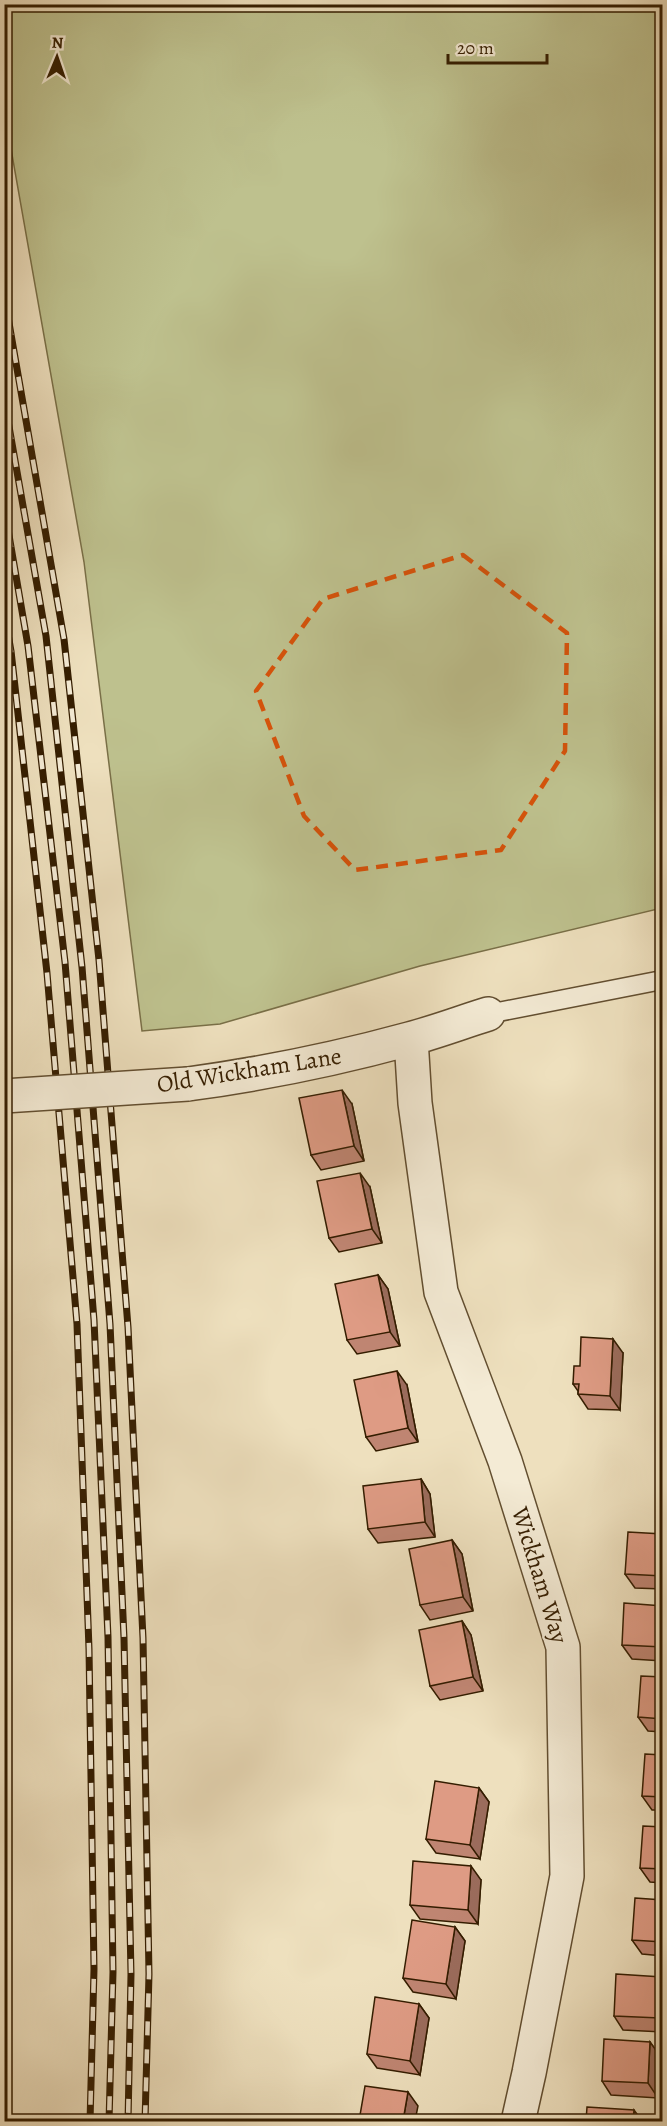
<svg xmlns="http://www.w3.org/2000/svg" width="667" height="2126" font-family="Alegreya,serif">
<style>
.green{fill:#bec18e;stroke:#796f47;stroke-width:1.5}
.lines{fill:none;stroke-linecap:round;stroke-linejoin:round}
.lane-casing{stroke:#624e30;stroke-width:21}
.street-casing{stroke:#624e30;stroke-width:36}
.lane{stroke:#f4ebd5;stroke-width:18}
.street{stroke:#f4ebd5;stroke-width:33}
.rail-casing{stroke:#341d00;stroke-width:7}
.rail{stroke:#f4ebd5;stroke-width:4.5;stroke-dasharray:14;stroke-linecap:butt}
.street-bridge-casing{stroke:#624e30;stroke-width:36;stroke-linecap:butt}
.street-bridge{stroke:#f4ebd5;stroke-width:33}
.wall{fill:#bf8572;stroke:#341d00;stroke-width:1.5}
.shaded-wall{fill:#9b6c5c;stroke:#341d00;stroke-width:1.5}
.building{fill:#de9b84;stroke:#341d00;stroke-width:1.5}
.marked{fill:none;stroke:#d6530b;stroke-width:4.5;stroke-dasharray:12 8;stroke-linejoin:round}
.labels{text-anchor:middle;stroke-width:4.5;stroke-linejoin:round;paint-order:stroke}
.street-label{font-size:24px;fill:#341d00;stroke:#f4ebd5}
</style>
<rect width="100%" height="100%" fill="#eee0be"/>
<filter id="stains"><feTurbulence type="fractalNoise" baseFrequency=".00333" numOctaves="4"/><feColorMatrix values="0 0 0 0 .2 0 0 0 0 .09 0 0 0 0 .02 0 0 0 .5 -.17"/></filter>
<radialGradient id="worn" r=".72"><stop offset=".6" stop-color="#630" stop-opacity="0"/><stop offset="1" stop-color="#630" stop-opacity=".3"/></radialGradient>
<path class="green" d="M4 5H662V908L420 966 220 1024 142 1031 84 562 5 115Z"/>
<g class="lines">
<g class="lane-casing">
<path id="lane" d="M488 1014 662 980"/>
</g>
<g class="street-casing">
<path id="street" d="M411 1039 415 1103 441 1292 505 1461 563 1647 567 1876 529 2073 518 2122
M188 1084C262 1074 336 1059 409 1039 436 1032 462 1022 488 1014"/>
</g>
<use href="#lane" class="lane"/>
<use href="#street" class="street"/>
<g class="rail-casing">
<path id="rail" d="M4 294 64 639 99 960 128 1327 143 1638 149 1974 145 2122
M4 398 46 636 82 967 110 1324 124 1638 131 1974 128 2122
M4 506 28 646 65 962 94 1320 108 1637 113 1972 109 2122
M4 611 11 651 47 973 77 1324 89 1649 94 1969 90 2122"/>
</g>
<use href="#rail" class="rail"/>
<g class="street-bridge-casing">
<path id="street-bridge" d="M4 1096 188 1084"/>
</g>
<use href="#street-bridge" class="street-bridge"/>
</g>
<path class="wall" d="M352 1104 364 1161 321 1170 311 1155Z
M370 1187 382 1243 339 1252 329 1238Z
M378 1275 388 1289 400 1346 357 1354 347 1340Z
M623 1353 620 1410 588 1409 578 1394V1391L573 1384 580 1366Z
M407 1385 418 1442 376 1451 366 1437Z
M421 1479 430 1494 435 1537 378 1543 368 1529Z
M663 1534V1589L635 1588 625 1574Z
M452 1540 462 1554 473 1611 430 1620 420 1605Z
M663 1606V1661L632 1659 622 1645Z
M462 1621 471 1635 483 1691 440 1700 430 1686Z
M663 1677V1732L648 1731 638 1717Z
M663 1755V1810H652L642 1796Z
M479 1788 489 1802 480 1859 436 1853 426 1839Z
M663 1827V1883L650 1882 640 1868Z
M481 1880 478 1924 420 1919 410 1905Z
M663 1900V1956L642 1954 632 1940Z
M455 1927 465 1941 456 1999 413 1992 403 1978Z
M662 1977 663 2032 623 2030 614 2016Z
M419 2004 429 2018 420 2075 377 2068 367 2054Z
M650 2042 660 2056 658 2098 611 2095 602 2081Z"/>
<path class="shaded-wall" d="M342 1090 352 1104 364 1161 354 1146Z
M360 1173 370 1187 382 1243 372 1229Z
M378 1275 388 1289 400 1346 390 1332Z
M613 1339 623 1353 620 1410 610 1396Z
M397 1371 407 1385 418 1442 408 1428Z
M421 1479 430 1494 435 1537 425 1522Z
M452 1540 462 1554 473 1611 463 1597Z
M462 1621 471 1635 483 1691 473 1677Z
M479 1788 489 1802 480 1859 470 1845Z
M471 1866 481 1880 478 1924 468 1910Z
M455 1927 465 1941 456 1999 446 1984Z
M663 1977V2022L660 2018Z
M419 2004 429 2018 420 2075 410 2061Z
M650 2042 660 2056 658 2098 648 2083Z
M408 2092 418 2106 415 2121H403Z
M634 2110 642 2121H633Z"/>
<path class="building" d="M342 1090 354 1146 311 1155 299 1098Z
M360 1173 372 1229 329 1238 317 1181Z
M378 1275 390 1332 347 1340 335 1284Z
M581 1337 613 1339 610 1396 578 1394 579 1384H573L574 1366H580Z
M397 1371 408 1428 366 1437 354 1380Z
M421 1479 425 1522 368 1529 363 1486Z
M628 1532 663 1534V1576L625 1574Z
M452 1540 463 1597 420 1605 409 1549Z
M624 1603 663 1606V1647L622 1645Z
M462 1621 473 1677 430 1686 419 1630Z
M641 1676 663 1677V1719L638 1717Z
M645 1754 663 1755V1797L642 1796Z
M435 1781 479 1788 470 1845 426 1839Z
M643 1826 663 1827V1869L640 1868Z
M413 1861 471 1866 468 1910 410 1905Z
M635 1898 663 1900V1942L632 1940Z
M412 1920 455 1927 446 1984 403 1978Z
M616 1974 662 1977 660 2018 614 2016Z
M375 1997 419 2004 410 2061 367 2054Z
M604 2039 650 2042 648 2083 602 2081Z
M365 2086 408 2092 403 2121H359Z
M587 2107 634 2110 633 2121H586Z"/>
<path class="marked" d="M463 555 567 633 565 751 501 850 355 870 304 816 256 691 323 599Z"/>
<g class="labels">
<g class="street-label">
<text transform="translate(249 1070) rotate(-9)" y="8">Old Wickham Lane</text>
<text transform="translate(540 1575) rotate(73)" y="8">Wickham Way</text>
</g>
</g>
<rect width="667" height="2126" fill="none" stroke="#eee0be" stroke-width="24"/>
<rect x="6" y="6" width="655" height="2114" fill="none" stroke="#341d00" stroke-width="3"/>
<rect x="12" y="12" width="643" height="2102" fill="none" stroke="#341d00" stroke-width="1.5"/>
<g transform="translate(57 57) rotate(2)" stroke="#f4ebd5" stroke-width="4.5" paint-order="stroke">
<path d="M0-4.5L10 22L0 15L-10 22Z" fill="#341d00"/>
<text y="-9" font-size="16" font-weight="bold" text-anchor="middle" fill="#341d00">N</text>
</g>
<path d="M448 54v9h99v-9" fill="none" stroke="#341d00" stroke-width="3"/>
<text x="457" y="54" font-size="18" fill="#341d00" stroke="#f4ebd5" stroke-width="4.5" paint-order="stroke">20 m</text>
<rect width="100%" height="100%" filter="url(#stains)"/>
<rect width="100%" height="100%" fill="url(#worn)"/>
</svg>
